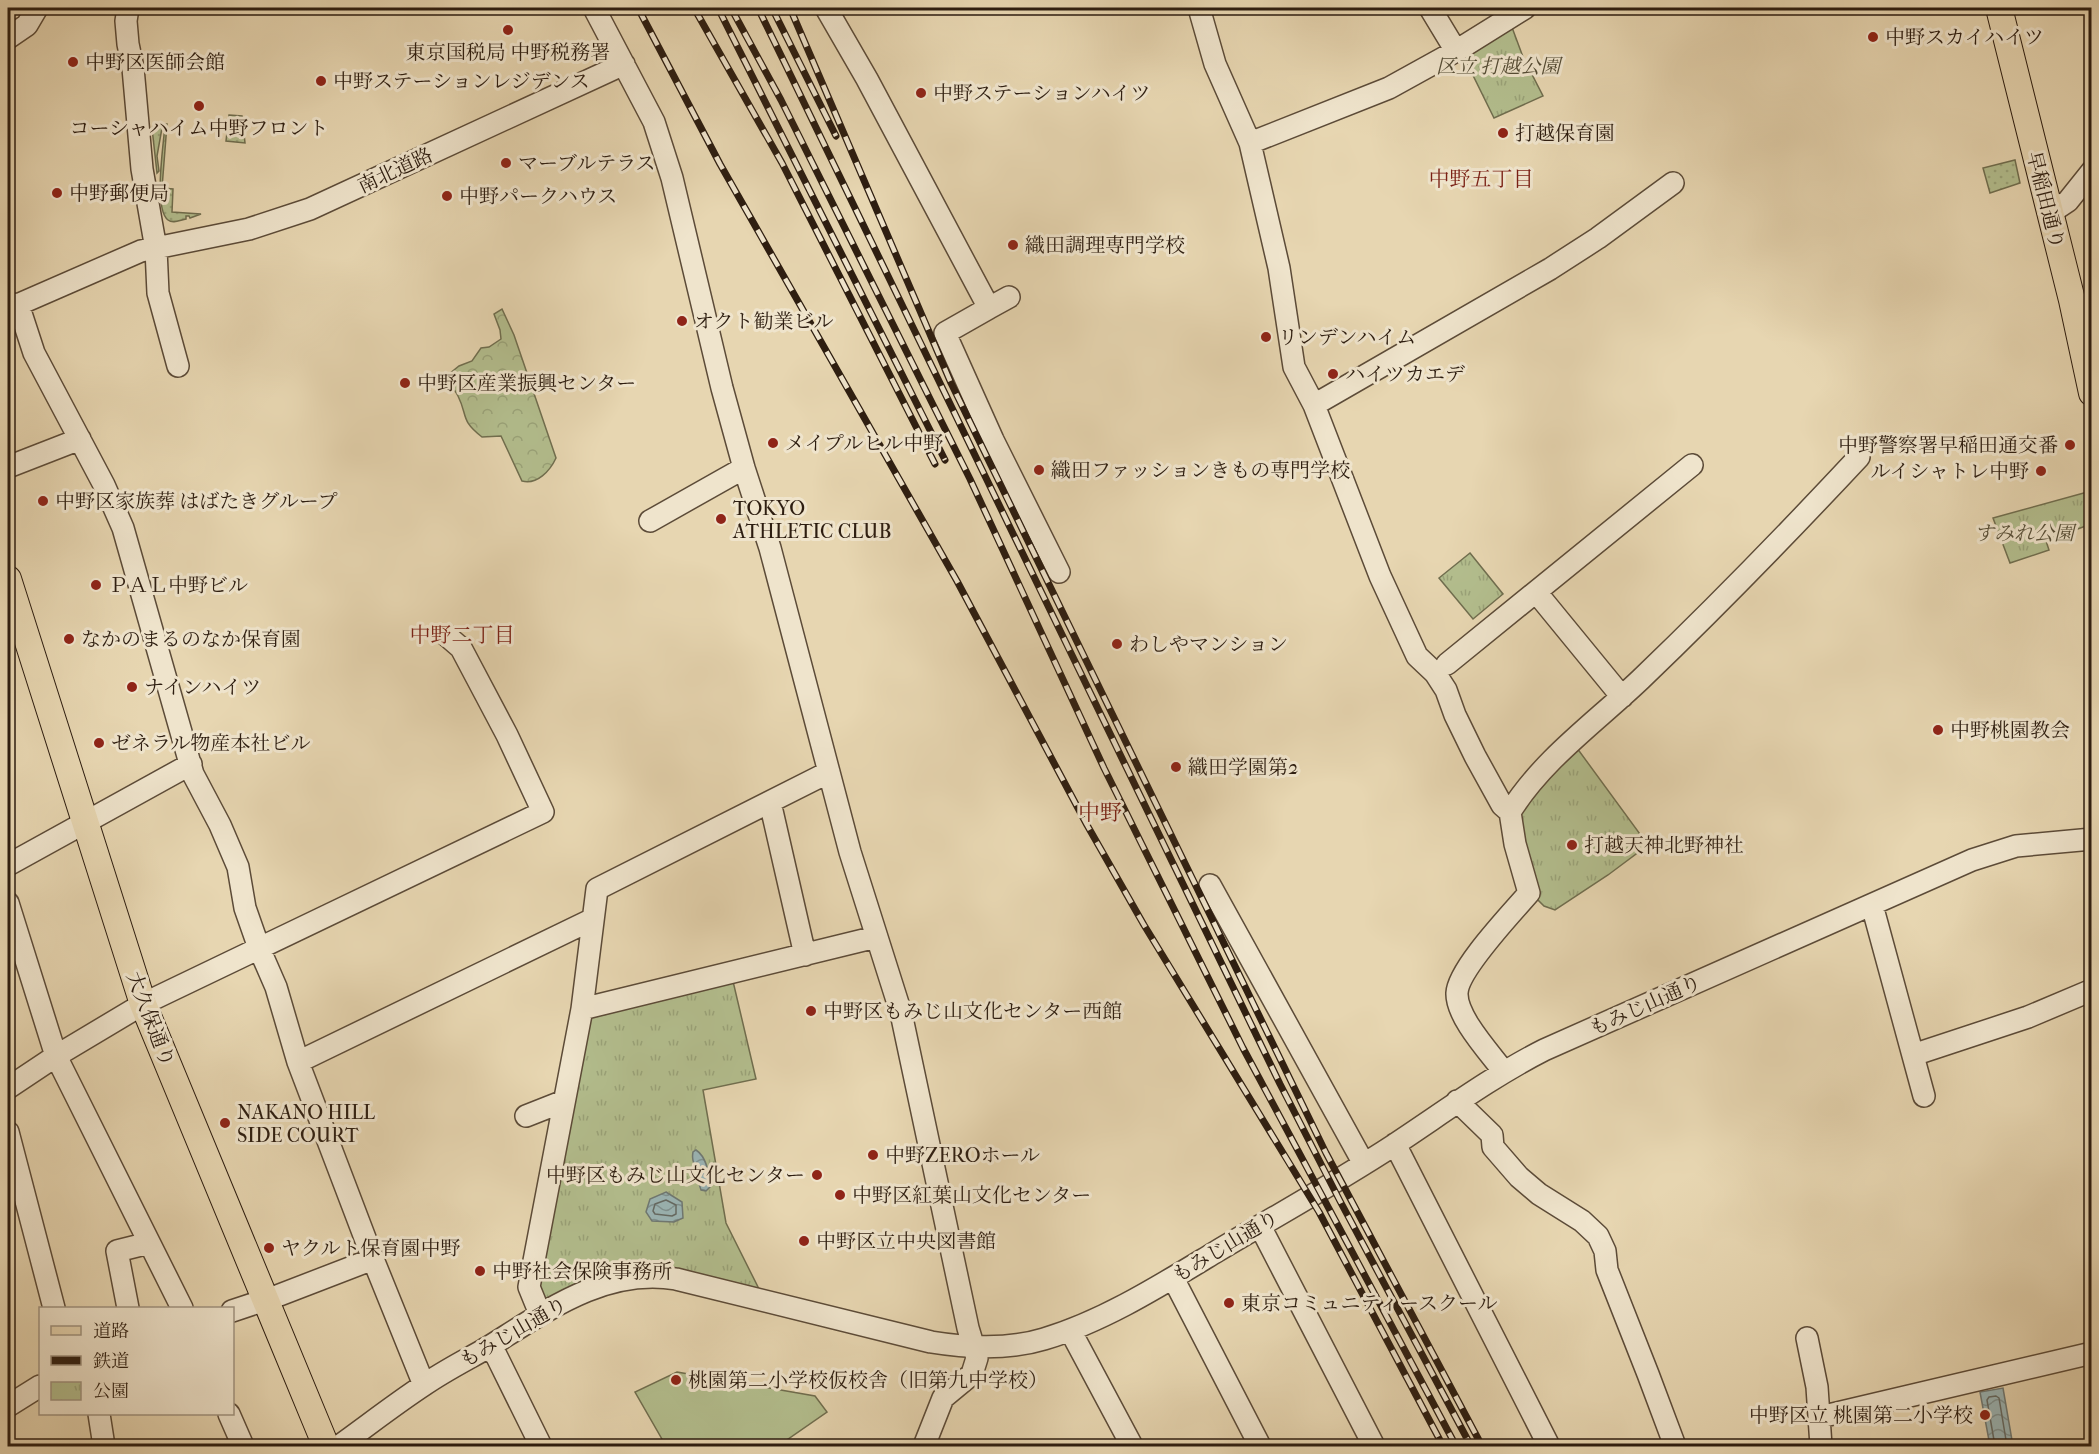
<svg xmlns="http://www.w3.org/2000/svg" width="2099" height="1454" font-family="'IM FELL French Canon','Noto Serif JP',serif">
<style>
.grass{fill:url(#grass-dots);stroke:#706e4f;stroke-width:1.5}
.forest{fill:url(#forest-crowns);stroke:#706e4f;stroke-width:1.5}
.park{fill:url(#park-tufts);stroke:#706e4f;stroke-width:1.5}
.garden{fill:#b3be8e;stroke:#706e4f;stroke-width:1.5}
.water{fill:url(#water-waves);stroke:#6f7974;stroke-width:1.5}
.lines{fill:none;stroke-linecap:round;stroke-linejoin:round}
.shore{stroke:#646a64;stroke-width:1.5}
.minor-casing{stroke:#5c4b38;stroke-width:24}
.major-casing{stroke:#2d1d10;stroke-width:28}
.minor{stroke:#efe4cc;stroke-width:21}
.major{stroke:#e7d6b1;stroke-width:26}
.rail-casing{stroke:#2d1d10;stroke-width:7}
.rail{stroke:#efe4cc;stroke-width:4.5;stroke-dasharray:14;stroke-linecap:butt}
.poi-dot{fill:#8f2418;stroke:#efe4cc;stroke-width:2}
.labels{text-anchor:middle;stroke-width:6;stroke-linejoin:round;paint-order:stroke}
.poi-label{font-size:20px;fill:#2d1d10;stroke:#efe4cc;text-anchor:start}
.park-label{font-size:20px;font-style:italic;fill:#554d36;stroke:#efe4cc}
.street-label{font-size:20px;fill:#2d1d10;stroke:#efe4cc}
.neighbourhood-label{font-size:21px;fill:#7a1f14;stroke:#efe4cc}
.quarter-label{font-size:22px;fill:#7a1f14;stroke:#efe4cc}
</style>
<defs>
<pattern id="grass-dots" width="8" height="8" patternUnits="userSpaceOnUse" patternTransform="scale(1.5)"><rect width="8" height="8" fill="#b3be8e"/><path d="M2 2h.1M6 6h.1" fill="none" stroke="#9aa379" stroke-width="1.8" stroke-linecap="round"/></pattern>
<pattern id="forest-crowns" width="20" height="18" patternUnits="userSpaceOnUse" patternTransform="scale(1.5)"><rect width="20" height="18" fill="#b3be8e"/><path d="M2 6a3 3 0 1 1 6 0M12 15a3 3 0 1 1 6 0" fill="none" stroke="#9aa379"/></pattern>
<pattern id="park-tufts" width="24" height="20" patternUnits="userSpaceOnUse" patternTransform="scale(1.5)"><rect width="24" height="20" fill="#b3be8e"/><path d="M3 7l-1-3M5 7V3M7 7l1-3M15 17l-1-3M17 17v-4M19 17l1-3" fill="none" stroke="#9aa379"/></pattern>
<pattern id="water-waves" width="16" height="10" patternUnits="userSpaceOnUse" patternTransform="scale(1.5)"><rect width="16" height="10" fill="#9bb6b7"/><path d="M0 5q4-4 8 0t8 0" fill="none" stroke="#7f9393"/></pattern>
</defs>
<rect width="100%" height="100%" fill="#e7d6b1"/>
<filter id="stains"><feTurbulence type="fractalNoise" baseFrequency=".00333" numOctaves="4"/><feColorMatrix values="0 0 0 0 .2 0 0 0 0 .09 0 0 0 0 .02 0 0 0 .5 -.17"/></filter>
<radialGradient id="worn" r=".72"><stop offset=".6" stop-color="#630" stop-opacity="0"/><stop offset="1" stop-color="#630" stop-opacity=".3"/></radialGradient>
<path class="grass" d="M229 115 242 116 245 143 226 141Z
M160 123 162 128 157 156 159 171 157 173 152 128 154 125Z
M165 124H167L162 188 173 189 172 212 201 214 190 218 189 216H186V219C180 220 173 224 168 220 153 208 164 143 165 124Z
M2015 160 2020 183 1990 193 1983 168Z"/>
<path class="forest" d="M502 309 514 335 556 458C550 471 537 485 522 481L501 436 482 437C460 420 468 416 458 396 453 386 449 387 449 374L459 366 472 361 481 348 489 347 501 339 500 330 494 314Z"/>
<path class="park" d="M1510 22 1523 57 1543 96 1494 118 1462 53Z
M2091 491V524L2046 541 2049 550 2010 563 1993 518Z
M1470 553 1503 594 1473 619 1439 578Z
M1574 744 1648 845 1608 875 1555 910 1544 906 1536 898 1517 843 1520 800Z
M732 977 756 1079 703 1090 726 1223 759 1289 664 1268 546 1302 532 1292 587 1017Z"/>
<path class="garden" d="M677 1372 815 1396 827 1412 784 1442 787 1446H666L635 1392Z"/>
<path class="water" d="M696 1150C707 1157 709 1174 710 1187L706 1191 701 1190C698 1184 700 1181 699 1176 696 1166 691 1162 693 1152Z
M666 1192 682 1202 683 1218 674 1222 652 1221 646 1212 650 1199Z
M2003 1388 2013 1446H1990L1980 1392Z"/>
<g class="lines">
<path class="shore" d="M666 1200 676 1205V1214L672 1216 655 1214 653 1211 655 1204Z
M1995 1446 1987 1400 1989 1397 1996 1396 1999 1398 2007 1446"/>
<g class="minor-casing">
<path id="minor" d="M128 8 126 21 128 44 133 68 142 169 156 249 158 293 178 366
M594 8 654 122 672 178 722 388 744 468 770 548 850 852 901 1013 968 1328 977 1358 972 1374 943 1398 924 1446
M826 8 867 79 989 308 945 333 993 440 1059 572
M1199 8 1215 64 1250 143 1279 268 1294 367 1314 405 1380 576 1417 656 1435 673 1446 690 1455 715 1475 756 1502 805 1510 812 1515 844 1529 893C1512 913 1458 969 1457 993 1456 1017 1490 1053 1504 1072
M1430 8 1456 51
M8 38 27 25 37 8
M1250 143 1389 88 1456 51 1525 8
M2050 213 2068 201 2092 171
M18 304 34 353 104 485 123 528 193 774 220 825 238 867 245 908 259 948 276 987 298 1062 373 1259 424 1385
M989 308 1009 297
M8 309 141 251 249 229 310 209 624 64
M1314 405 1550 269 1598 238 1673 183
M8 467 80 439
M650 521 744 468
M1536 592 1622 697
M1447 664 1692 465
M770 802 805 955
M1510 812C1543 759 1596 722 1641 679 1716 607 1788 533 1859 457
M8 865 191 764
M1210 885 1364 1164
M8 903 56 1056 182 1308
M1872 905 1924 1096
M582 1009 876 937
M1913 1055 2028 1017 2092 990
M298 1062 593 919
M8 1088 56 1056 143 1004 543 812 507 735 461 648 446 635
M1457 1101 1492 1135 1493 1147 1519 1177 1539 1194 1582 1221 1598 1236 1605 1251 1607 1270 1648 1374 1675 1446
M526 1116 564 1101
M8 1132 54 1308
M1395 1144 1549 1446
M1260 1226 1374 1446
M1173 1278 1260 1446
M128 1308 117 1251 149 1243
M232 1311 277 1296 373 1259
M540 1314 529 1287 582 1009 597 889 829 772
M1070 1330 1132 1446
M1807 1338 1817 1387 1821 1446
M486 1348 496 1355 541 1446
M8 1406 40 1386
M99 1414 104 1446
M229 1414 243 1446
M1820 1417 2092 1353
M339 1446C367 1426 395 1404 424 1385 444 1371 466 1360 487 1348 545 1312 604 1267 676 1279L931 1342C968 1348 1008 1350 1044 1339 1104 1321 1161 1285 1214 1253 1274 1217 1336 1183 1394 1145 1444 1112 1491 1077 1544 1050L1972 860 2016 846 2092 839"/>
</g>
<g class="major-casing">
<path id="major" d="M1999 8 2072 300 2092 393
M8 579 143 1004 326 1446"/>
</g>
<use href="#minor" class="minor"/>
<use href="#major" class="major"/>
<g class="rail-casing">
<path id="rail" d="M638 8 720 164 957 581 1087 825 1144 925 1319 1212 1443 1446
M694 8 782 163 935 464
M718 8 945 460
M731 8 781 100 970 479 1104 768 1243 1048 1456 1446
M758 8 1280 1084 1340 1201 1471 1446
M772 8 836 136
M790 8 951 383 1326 1153 1482 1446"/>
</g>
<use href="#rail" class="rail"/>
</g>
<g class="poi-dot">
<circle cx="508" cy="30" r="6"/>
<circle cx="1873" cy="37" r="6"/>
<circle cx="73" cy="62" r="6"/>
<circle cx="321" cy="81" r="6"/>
<circle cx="921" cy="93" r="6"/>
<circle cx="199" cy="106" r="6"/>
<circle cx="1503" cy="133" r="6"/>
<circle cx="506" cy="163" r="6"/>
<circle cx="57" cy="193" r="6"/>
<circle cx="447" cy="196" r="6"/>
<circle cx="1013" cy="245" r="6"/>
<circle cx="682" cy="321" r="6"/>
<circle cx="1266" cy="337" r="6"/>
<circle cx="1333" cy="374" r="6"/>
<circle cx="405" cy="383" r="6"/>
<circle cx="773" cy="443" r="6"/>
<circle cx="2070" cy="445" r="6"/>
<circle cx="1039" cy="470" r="6"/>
<circle cx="2041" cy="471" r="6"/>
<circle cx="43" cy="501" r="6"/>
<circle cx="721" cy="519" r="6"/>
<circle cx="96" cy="585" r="6"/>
<circle cx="69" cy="639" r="6"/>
<circle cx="1117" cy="644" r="6"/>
<circle cx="132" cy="687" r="6"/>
<circle cx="1938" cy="730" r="6"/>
<circle cx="99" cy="743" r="6"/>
<circle cx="1176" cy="767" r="6"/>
<circle cx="1572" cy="845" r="6"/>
<circle cx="811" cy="1011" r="6"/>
<circle cx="225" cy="1123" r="6"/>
<circle cx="873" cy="1155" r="6"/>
<circle cx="817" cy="1175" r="6"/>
<circle cx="840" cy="1195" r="6"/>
<circle cx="804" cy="1241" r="6"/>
<circle cx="269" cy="1248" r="6"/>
<circle cx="480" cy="1271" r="6"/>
<circle cx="1229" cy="1303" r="6"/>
<circle cx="676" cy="1380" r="6"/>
<circle cx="1985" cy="1415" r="6"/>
</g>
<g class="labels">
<g class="poi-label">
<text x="1885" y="44">中野スカイハイツ</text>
<text x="508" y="59" text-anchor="middle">東京国税局 中野税務署</text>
<text x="85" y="69">中野区医師会館</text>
<text x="333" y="88">中野ステーションレジデンス</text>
<text x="933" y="100">中野ステーションハイツ</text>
<text x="199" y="135" text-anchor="middle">コーシャハイム中野フロント</text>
<text x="1515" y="140">打越保育園</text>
<text x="518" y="170">マーブルテラス</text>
<text x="69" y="200">中野郵便局</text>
<text x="459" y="203">中野パークハウス</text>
<text x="1025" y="252">織田調理専門学校</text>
<text x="694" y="328">オクト勧業ビル</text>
<text x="1278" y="344">リンデンハイム</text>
<text x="1345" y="381">ハイツカエデ</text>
<text x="417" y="390">中野区産業振興センター</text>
<text x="785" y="450">メイプルヒル中野</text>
<text x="2058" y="452" text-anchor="end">中野警察署早稲田通交番</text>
<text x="1051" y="477">織田ファッションきもの専門学校</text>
<text x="2029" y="478" text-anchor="end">ルイシャトレ中野</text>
<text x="55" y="508">中野区家族葬 はばたきグループ</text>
<text x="733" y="515">TOKYO<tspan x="733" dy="23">ATHLETIC CLUB</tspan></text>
<text x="108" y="592">ＰＡＬ中野ビル</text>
<text x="81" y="646">なかのまるのなか保育園</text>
<text x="1129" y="651">わしやマンション</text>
<text x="144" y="694">ナインハイツ</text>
<text x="1950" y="737">中野桃園教会</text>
<text x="111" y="750">ゼネラル物産本社ビル</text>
<text x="1188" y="774">織田学園第2</text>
<text x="1584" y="852">打越天神北野神社</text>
<text x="823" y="1018">中野区もみじ山文化センター西館</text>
<text x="237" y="1119">NAKANO HILL<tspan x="237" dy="23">SIDE COURT</tspan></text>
<text x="885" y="1162">中野ZEROホール</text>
<text x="805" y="1182" text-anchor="end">中野区もみじ山文化センター</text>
<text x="852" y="1202">中野区紅葉山文化センター</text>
<text x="816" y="1248">中野区立中央図書館</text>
<text x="281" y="1255">ヤクルト保育園中野</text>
<text x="492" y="1278">中野社会保険事務所</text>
<text x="1241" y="1310">東京コミュニティースクール</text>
<text x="688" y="1387">桃園第二小学校仮校舎（旧第九中学校）</text>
<text x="1973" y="1422" text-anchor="end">中野区立 桃園第二小学校</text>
</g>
<g class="park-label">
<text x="1498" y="73">区立 打越公園</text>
<text x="2024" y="540">すみれ公園</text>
</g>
<g class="street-label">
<text transform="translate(395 170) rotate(-25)" y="7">南北道路</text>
<text transform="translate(2046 200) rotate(76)" y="7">早稲田通り</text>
<text transform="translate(1645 1005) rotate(-24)" y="7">もみじ山通り</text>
<text transform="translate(151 1019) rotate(69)" y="7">大久保通り</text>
<text transform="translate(1225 1246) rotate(-31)" y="7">もみじ山通り</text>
<text transform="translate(513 1332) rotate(-30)" y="7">もみじ山通り</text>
</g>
<g class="neighbourhood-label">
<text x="1481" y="186">中野五丁目</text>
<text x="462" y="642">中野二丁目</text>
</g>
<g class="quarter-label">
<text x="1100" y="820">中野</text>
</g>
</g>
<rect width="2099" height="1454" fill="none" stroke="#e7d6b1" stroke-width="30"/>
<rect x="9" y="9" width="2081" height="1436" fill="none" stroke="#2d1d10" stroke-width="3"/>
<rect x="15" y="15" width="2069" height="1424" fill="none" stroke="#2d1d10" stroke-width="1.5"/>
<rect x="39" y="1307" width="195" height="108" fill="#efe4cc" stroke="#a19481" stroke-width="1.5"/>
<rect x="51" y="1326" width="30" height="9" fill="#e7d6b1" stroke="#a19481" stroke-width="1.5"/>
<text x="93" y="1337" font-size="18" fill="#2d1d10">道路</text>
<rect x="51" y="1356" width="30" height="9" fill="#2d1d10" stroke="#a19481" stroke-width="1.5"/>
<text x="93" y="1367" font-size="18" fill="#2d1d10">鉄道</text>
<rect x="51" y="1382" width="30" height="18" fill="url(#park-tufts)" stroke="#a19481" stroke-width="1.5"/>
<text x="93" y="1397" font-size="18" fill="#2d1d10">公園</text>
<rect width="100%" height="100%" filter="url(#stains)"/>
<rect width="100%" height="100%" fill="url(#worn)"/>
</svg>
